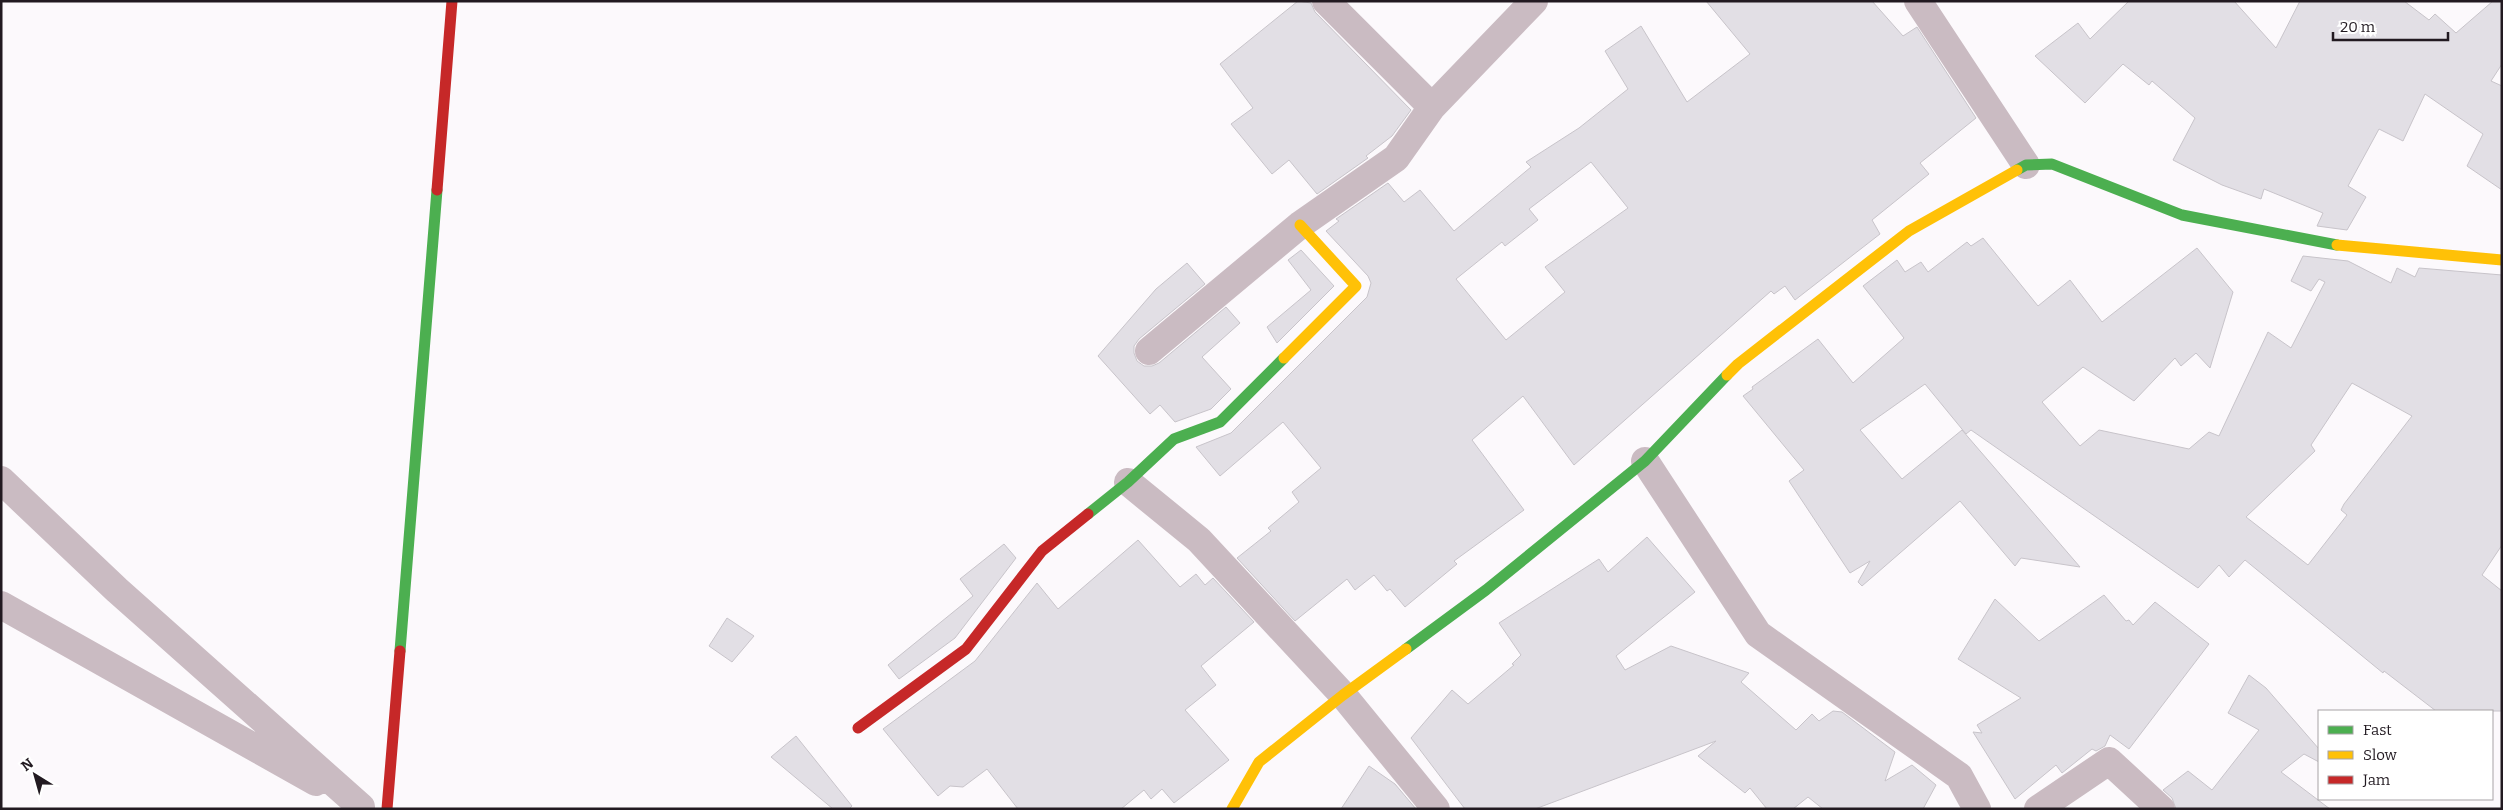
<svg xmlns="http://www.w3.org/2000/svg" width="2503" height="810" font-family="Bitter,serif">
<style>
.building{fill:#e2dfe5;stroke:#c8c4ca;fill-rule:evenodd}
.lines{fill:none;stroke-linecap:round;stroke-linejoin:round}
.street{stroke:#cabbc2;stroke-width:28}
.fast{stroke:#4caf50;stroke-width:11}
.slow{stroke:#ffc107;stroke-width:11}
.jam{stroke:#c62828;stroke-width:11}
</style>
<rect width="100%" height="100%" fill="#fcf9fc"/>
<path class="building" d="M1298 1 1311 3 1315 12 1411 110 1392 136 1366 156 1368 158 1317 194 1289 160 1272 174 1231 124 1253 108 1220 64Z
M1706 1H1872L1903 36 1917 27 1976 118 1920 163 1929 174 1872 220 1880 234 1795 300 1785 286 1774 294 1771 291 1574 465 1523 396 1472 440 1524 510 1454 561 1457 564 1405 607 1390 589 1387 591 1374 575 1355 590 1347 579 1295 621 1237 558 1271 531 1268 528 1299 502 1292 492 1321 468 1283 422 1220 476 1196 447 1231 433 1367 297 1371 283 1368 276 1326 231 1339 221 1336 219 1388 183 1404 202 1420 190 1454 231 1531 167 1526 162 1579 128 1628 89 1605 51 1641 26 1687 102 1750 54ZM1591 162 1628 208 1545 267 1565 292 1506 340 1456 279 1502 242 1505 246 1538 220 1529 209Z
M2129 1H2234L2276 48 2300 1H2404L2429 20 2435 14 2456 33 2493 1H2502V64L2491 81 2502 86V190L2467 166 2483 134 2425 94 2403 141 2379 129 2348 186 2366 197 2347 230 2317 226 2323 213 2264 189 2261 199 2222 185 2173 160 2195 118 2152 81 2149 85 2123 64 2085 103 2035 56 2078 23 2090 39Z
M1983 238 2038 306 2070 280 2102 322 2197 248 2233 292 2210 368 2196 353 2181 366 2175 358 2134 401 2083 367 2042 402 2080 446 2099 430 2189 449 2209 432 2219 436 2268 332 2291 348 2325 282 2319 279 2311 291 2291 281 2303 256 2348 261 2391 283 2397 268 2415 277 2419 268 2502 275V545L2482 575 2502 591V711H2436L2384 671 2383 673 2245 560 2229 577 2219 565 2198 588 1971 430 1966 434 1925 384 1860 430 1902 479 1962 430 2080 567 2021 558 2015 566 1960 501 1862 586 1858 582 1870 561 1850 573 1789 481 1804 470 1743 396 1753 389 1752 387 1818 339 1853 383 1904 338 1863 286 1897 260 1905 272 1921 262 1928 272 1967 242 1971 246ZM2352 383 2412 416 2344 504 2341 510 2347 515 2308 565 2246 517 2315 451 2311 445Z
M1301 250 1334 286 1277 343 1267 327 1311 290 1288 260Z
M1187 263 1205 284 1139 339 1134 346V353L1137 361 1144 366H1152L1159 363 1226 307 1240 323 1202 357 1231 389 1211 409 1175 422 1160 405 1150 414 1098 356 1156 289Z
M1647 537 1695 592 1616 656 1625 670 1671 646 1749 673 1741 682 1796 730 1812 714 1819 721 1833 711 1842 712 1895 752 1885 781 1912 765 1936 785 1923 809H1823L1808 797 1793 809H1767L1750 788 1745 793 1698 756 1716 741 1535 809H1465L1411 738 1452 690 1468 704 1514 665 1512 664 1521 655 1499 623 1599 559 1608 572Z
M1138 540 1180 587 1196 574 1205 585 1213 578 1254 622 1201 666 1216 685 1185 710 1229 760 1174 803 1162 789 1151 799 1144 790 1121 809H1018L987 769 963 787 950 786 938 796 883 729 975 661 1037 583 1058 609Z
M1004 544 1016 558 955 638 899 679 888 665 973 596 960 579Z
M2104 595 2126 621 2129 620 2133 625 2155 602 2209 644 2129 749 2110 735 2105 746 2096 751 2092 749 2062 773 2056 765 2015 799 1973 732 1982 733 1977 725 2021 698 1958 659 1995 599 2039 641Z
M727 618 754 636 732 662 709 646Z
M2249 675 2266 688 2319 749V762L2304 754 2281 772 2330 809H2176L2172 798 2163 790 2188 771 2212 790 2259 730 2228 713Z
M796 736 852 806 849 809H833L771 757Z
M1369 766 1395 784 1416 809H1341Z"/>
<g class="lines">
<path class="street" d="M1326 1 1432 107
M1918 1 2026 165
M1149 351 1300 225 1396 158 1432 107 1534 1
M1645 461 1758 634 1959 776 1977 809
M1 480 117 590 361 807
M1128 482 1199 540 1343 695 1436 809
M1 605 316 782
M2038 809 2109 761 2161 809"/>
<path class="fast" d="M2017 170 2026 165 2052 164 2182 215 2337 245
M1088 514 1128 482 1174 439 1220 422 1284 358
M1406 649 1486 590 1645 461 1727 375
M400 651 437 190"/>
<path class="slow" d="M2337 245 2502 260
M1284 358 1356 286 1300 225
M1727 375 1738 364 1909 231 2017 170
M1232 809 1259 762 1343 695 1406 649"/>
<path class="jam" d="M437 190 452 1
M858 728 966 649 1042 551 1088 514
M387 809 400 651"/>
</g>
<rect width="2503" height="810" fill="none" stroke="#221a21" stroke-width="5"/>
<rect x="2318" y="710" width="175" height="90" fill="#ffffff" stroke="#a7a3a6"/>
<rect x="2328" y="726" width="25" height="8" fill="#4caf50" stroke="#a7a3a6"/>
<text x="2363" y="735" font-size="15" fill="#221a21">Fast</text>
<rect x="2328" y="751" width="25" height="8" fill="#ffc107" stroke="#a7a3a6"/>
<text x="2363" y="760" font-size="15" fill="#221a21">Slow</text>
<rect x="2328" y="776" width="25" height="8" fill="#c62828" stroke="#a7a3a6"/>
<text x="2363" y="785" font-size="15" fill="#221a21">Jam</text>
<g transform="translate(35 775) rotate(323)" stroke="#ffffff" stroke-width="4" paint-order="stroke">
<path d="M0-4L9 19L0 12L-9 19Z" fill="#221a21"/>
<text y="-8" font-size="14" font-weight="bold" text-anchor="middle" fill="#221a21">N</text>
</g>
<path d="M2333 32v8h115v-8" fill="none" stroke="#221a21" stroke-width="2.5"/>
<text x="2340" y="32" font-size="15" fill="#221a21" stroke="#ffffff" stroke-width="4" paint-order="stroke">20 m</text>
</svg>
